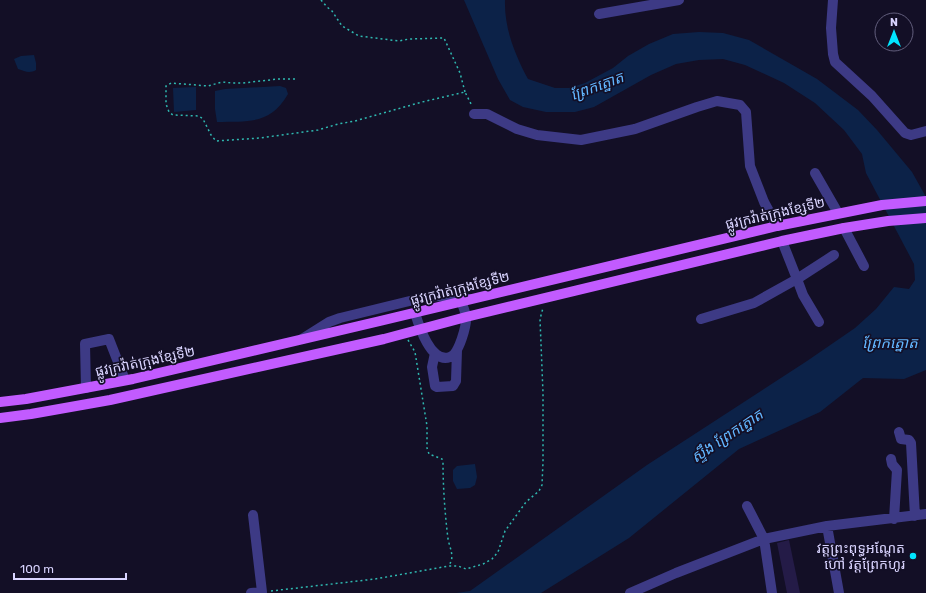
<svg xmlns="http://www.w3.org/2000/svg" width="926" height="593" font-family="Rubik,'Noto Sans Khmer',sans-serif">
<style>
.water{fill:#0c2248}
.building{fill:#241b47}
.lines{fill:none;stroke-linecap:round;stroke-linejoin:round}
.path{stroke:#2fb8b0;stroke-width:1.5;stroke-dasharray:2 3;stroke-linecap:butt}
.minor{stroke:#3d3a85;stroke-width:10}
.major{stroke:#c25bff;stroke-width:10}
.poi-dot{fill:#00e5ff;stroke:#130f26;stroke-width:1.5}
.labels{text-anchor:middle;stroke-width:3.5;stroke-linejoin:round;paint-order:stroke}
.street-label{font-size:14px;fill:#d9d4ff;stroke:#130f26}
.poi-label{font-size:14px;fill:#d9d4ff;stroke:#130f26;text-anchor:end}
.water-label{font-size:15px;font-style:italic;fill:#62b6ff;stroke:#130f26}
</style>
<rect width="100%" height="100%" fill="#130f26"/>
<path class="water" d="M464 0H505C504 28 515 55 528 79L555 88H569L585 83 613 68 628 56 649 44 673 34 699 32 723 33 749 40 817 79 858 110 877 130 912 172 926 197V370L904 379 863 378 820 412 739 449 629 538 541 593H456L470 591 647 465 807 361 855 328 876 309 894 287 909 289 915 280 914 264 866 173 862 154 844 130 815 103 784 83 745 65 723 59 699 60 676 64 651 75 594 107 575 112H546L523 107 510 100 498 79Z
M34 55 36 63V70C29 74 25 71 18 69L14 59 21 56Z
M280 86 286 88 288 94C270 125 249 121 217 122L215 109V91L225 89Z
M196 87V110L174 112 173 88Z
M475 464 477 477 475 485 470 488 457 489 453 481V470L457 466Z"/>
<path class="building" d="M789 540 800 593H787L777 543Z"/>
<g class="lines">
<path class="path" d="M321 0 327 7 332 11 342 26 359 36 399 41 409 39 444 38 460 73 465 92
M295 79H278L243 83H232L222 82 208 86 171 83 166 86V104L169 112 173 115 199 116 203 119 211 135 216 141 260 138 318 130 338 124 355 121 422 102 465 92 472 106
M408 340 415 352 427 426V448L429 454 442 459 443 462C443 488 445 514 448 539 450 549 455 557 449 565
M271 591 375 579 449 566H458L466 569 483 564 492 559 498 552 505 531 526 502 539 491 542 485 543 462V393L540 319 543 308"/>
<path class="minor" d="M833 0 831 28 833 54 835 62 872 96 905 133 911 135 926 131
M599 14 679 0
M474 114H487L517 129 537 135 581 140 635 129 697 107 717 101 740 105 746 112 750 166 764 202 777 226
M815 173 838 213
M844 228 864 266
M415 313C419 326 431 364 450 357 459 354 467 325 466 316 465 311 463 306 461 301
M701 319 754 303 797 279 782 241
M819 322 803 295 797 279 834 255
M302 339 329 322 340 318 426 297 436 296 469 299
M435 353 432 367 435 386 437 387 453 386 456 381 457 350
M86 388 85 344 109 339 125 380
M899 432 901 439 909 440 911 443 915 516
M891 459 892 464 897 470 894 519
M747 506 764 539 772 593
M827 526 839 593
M251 593 262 592 253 515
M630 593 676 573 764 539 827 526 926 514"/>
<path class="major" d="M0 402 26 399 133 379 380 321 777 226 882 205 926 201
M0 418 31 414 110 400 384 339 466 317 782 241 844 228 888 221 926 218"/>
</g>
<circle class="poi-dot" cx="913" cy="556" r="4"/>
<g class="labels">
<g class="street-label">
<text transform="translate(775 213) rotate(-13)" y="5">ផ្លូវក្រវ៉ាត់ក្រុងខ្សែទី២</text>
<text transform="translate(460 288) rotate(-14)" y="5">ផ្លូវក្រវ៉ាត់ក្រុងខ្សែទី២</text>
<text transform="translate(145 361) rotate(-12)" y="5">ផ្លូវក្រវ៉ាត់ក្រុងខ្សែទី២</text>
</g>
<g class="poi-label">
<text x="905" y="553">វត្តព្រះពុទ្ធអណ្តែត<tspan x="905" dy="16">ហៅ វត្តព្រែកហូរ</tspan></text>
</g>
<g class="water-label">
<text transform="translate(597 86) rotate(-20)" y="5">ព្រែកត្នោត</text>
<text x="890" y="348">ព្រែកត្នោត</text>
<text transform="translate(727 436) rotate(-34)" y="5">ស្ទឹង ព្រែកត្នោត</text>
</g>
</g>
<g transform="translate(894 32)"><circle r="19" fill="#130f26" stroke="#625e7d"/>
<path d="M0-3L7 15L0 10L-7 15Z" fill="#00e5ff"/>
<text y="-6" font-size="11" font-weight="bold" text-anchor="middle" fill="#d9d4ff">N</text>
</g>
<path d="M14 573v6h112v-6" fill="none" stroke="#d9d4ff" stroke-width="2"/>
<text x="20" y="573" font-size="12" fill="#d9d4ff" stroke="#130f26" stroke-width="3" paint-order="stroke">100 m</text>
</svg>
